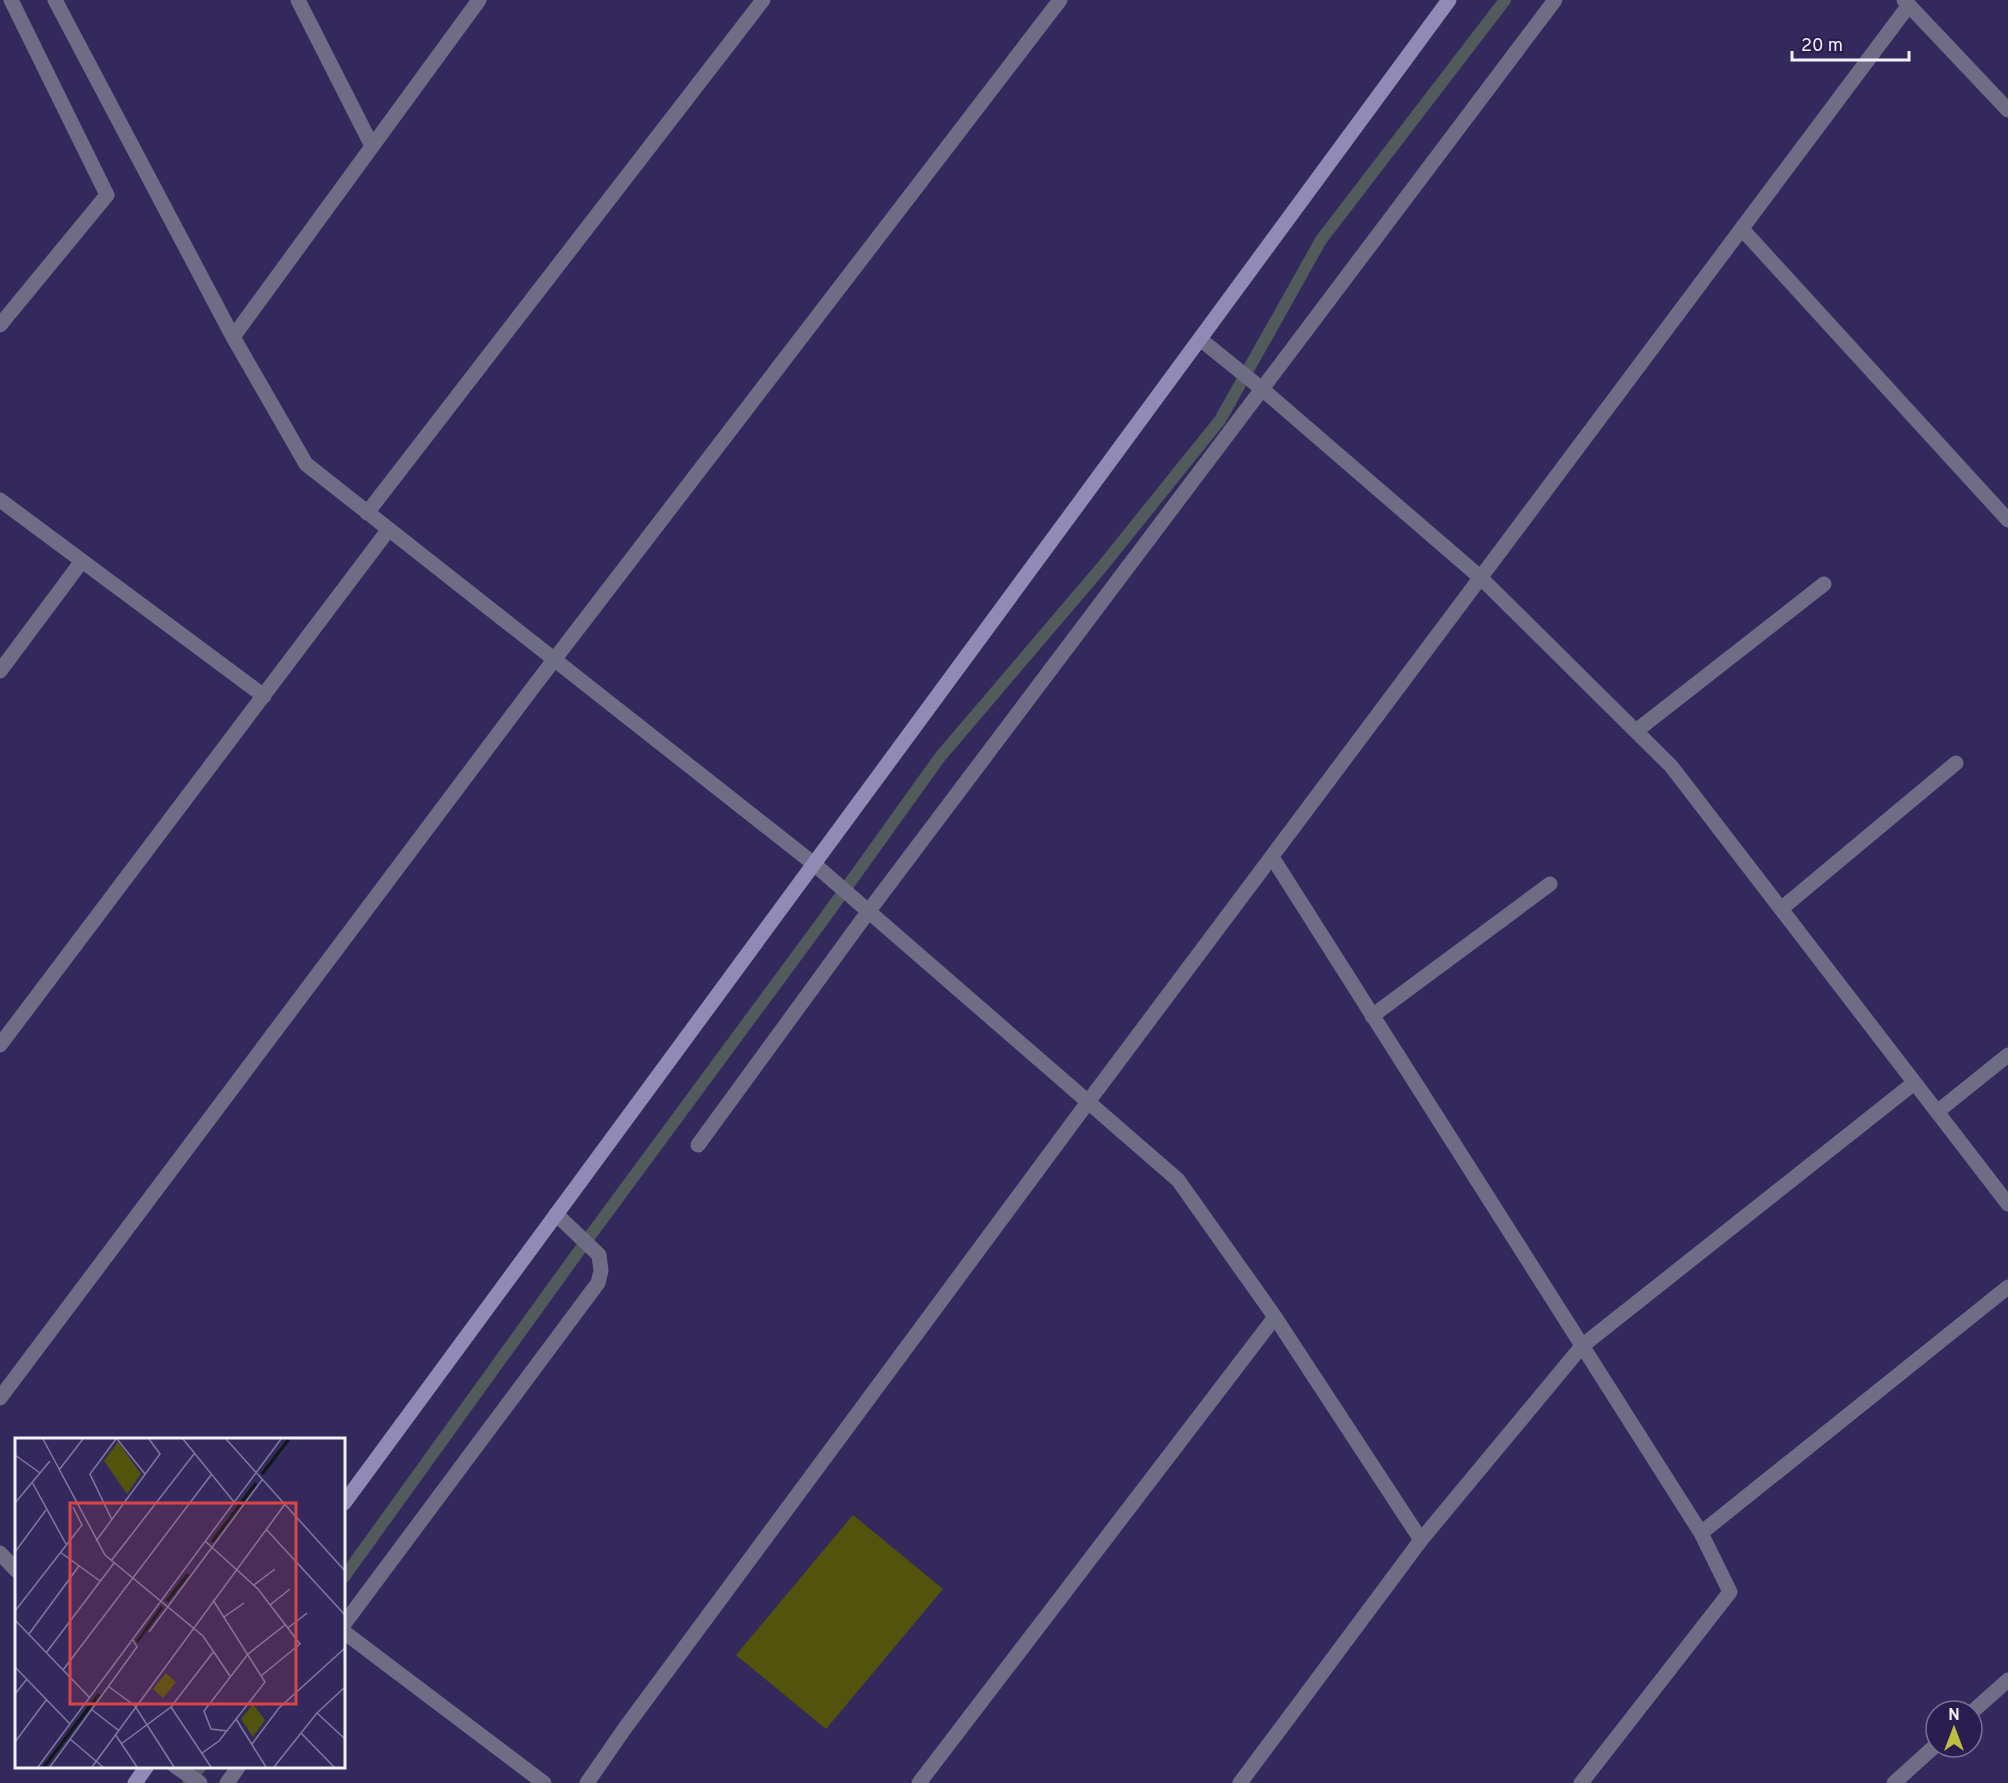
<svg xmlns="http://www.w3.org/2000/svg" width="2008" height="1783" font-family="Overpass,sans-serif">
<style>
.green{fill:#52530c}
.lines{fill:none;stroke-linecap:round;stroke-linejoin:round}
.stream{stroke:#515b5c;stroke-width:12}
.street{stroke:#6f6c85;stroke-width:15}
.secondary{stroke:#908bb4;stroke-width:15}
.inset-river{fill:none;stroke:#0c1b16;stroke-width:3}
.inset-road{fill:none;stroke:#80799d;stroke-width:1.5}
.view{fill:#da4648;fill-opacity:0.15;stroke:#da4648;stroke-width:3}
.inset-edge{fill:none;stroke:#f2f1fe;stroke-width:3}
</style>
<rect width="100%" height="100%" fill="#34295c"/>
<path class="green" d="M853 1515 943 1589 826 1729 736 1655Z"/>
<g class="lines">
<path class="stream" d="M344 1577 576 1255 826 916 940 757 1101 568 1220 420 1321 240 1505 0
M188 1783 201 1766"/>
<path class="street" d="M55 0 233 337 306 464 814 864 1178 1180 1275 1317 1421 1540
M298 0 372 146
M1904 0 2008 110
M1742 229 2008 520
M0 325 107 195 11 0
M233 337 479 0
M1200 339 1262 389 1481 578 1671 766 2008 1204
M0 500 264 696
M367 513 763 0
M0 671 82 561
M1636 731 1824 584
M1272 857 1701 1533 1730 1592 1581 1783
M1781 909 1956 763
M1372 1016 1550 884
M0 1045 389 529
M1937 1112 2008 1055
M698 1145 868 912 1555 0
M0 1398 531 690 1060 0
M1701 1533 2008 1287
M0 1553 16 1570
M344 1624 598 1283 601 1271 599 1255 556 1214
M344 1632 544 1783
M1972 1712 2008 1680
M175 1766 200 1783
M227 1783 239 1766
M587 1783 625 1728 1088 1102 1909 5
M919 1783 1275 1317
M1240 1783 1421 1540 1582 1346 1914 1083
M1894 1783 1936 1745"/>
<path class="secondary" d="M344 1503 1449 0
M135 1783 147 1766"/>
</g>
<g transform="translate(15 1438)">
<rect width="330" height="330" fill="#34295c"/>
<path d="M103 4 126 36 112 56 89 23ZM151 235 161 244 148 260 138 251ZM238 266 250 282 238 299 226 281Z" fill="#52530c"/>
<path class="inset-river" d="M247 36 274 1M197 104 241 45M152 163 173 136M122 204 147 169M29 329 84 256"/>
<path class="inset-road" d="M28 1 90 117 188 198 215 238M102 1 130 36M168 1 219 64M211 1 330 133M0 17 25 35M44 32 68 1M17 44 51 106M0 65 35 23M97 82 75 36 101 1M251 91 330 177M81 103 145 16 134 1M190 103 243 151 285 206 246 238M0 114 31 72M45 114 85 143M96 123 179 16M239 147 260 131M255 167 275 151M0 173 67 87 58 69M209 179 229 165M0 182 75 260M273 190 292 175M134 194 247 42M14 196 64 128M31 215 99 125M0 229 55 286M48 232 196 37M93 248 120 268 159 329M0 256 12 241M156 269 196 329M76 271 103 292M302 275 330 301M221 281 251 329M212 293 196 291 189 273 233 216 270 187M286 295 319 329M100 296 122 329M55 301 88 329M0 304 32 261M106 306 156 269 199 213M237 306 264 270 330 210M187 315 204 303 250 244 198 162M23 329 266 1M35 329 122 209 118 202M77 329 270 66M259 329 302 275 330 249"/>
<path class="view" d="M55 65H281V266H55Z"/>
<rect width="330" height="330" class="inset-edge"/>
</g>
<g transform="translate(1954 1729)"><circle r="28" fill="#2a1e51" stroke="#7a7296" stroke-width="1.5"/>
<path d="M0-4.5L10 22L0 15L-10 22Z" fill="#bdbf43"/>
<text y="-9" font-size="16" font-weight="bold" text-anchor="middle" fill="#f2f1fe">N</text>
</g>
<path d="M1792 51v9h117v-9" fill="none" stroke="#f2f1fe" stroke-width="3"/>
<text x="1801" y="51" font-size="18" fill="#f2f1fe" stroke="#2a1e51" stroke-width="4.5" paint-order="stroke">20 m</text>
</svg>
